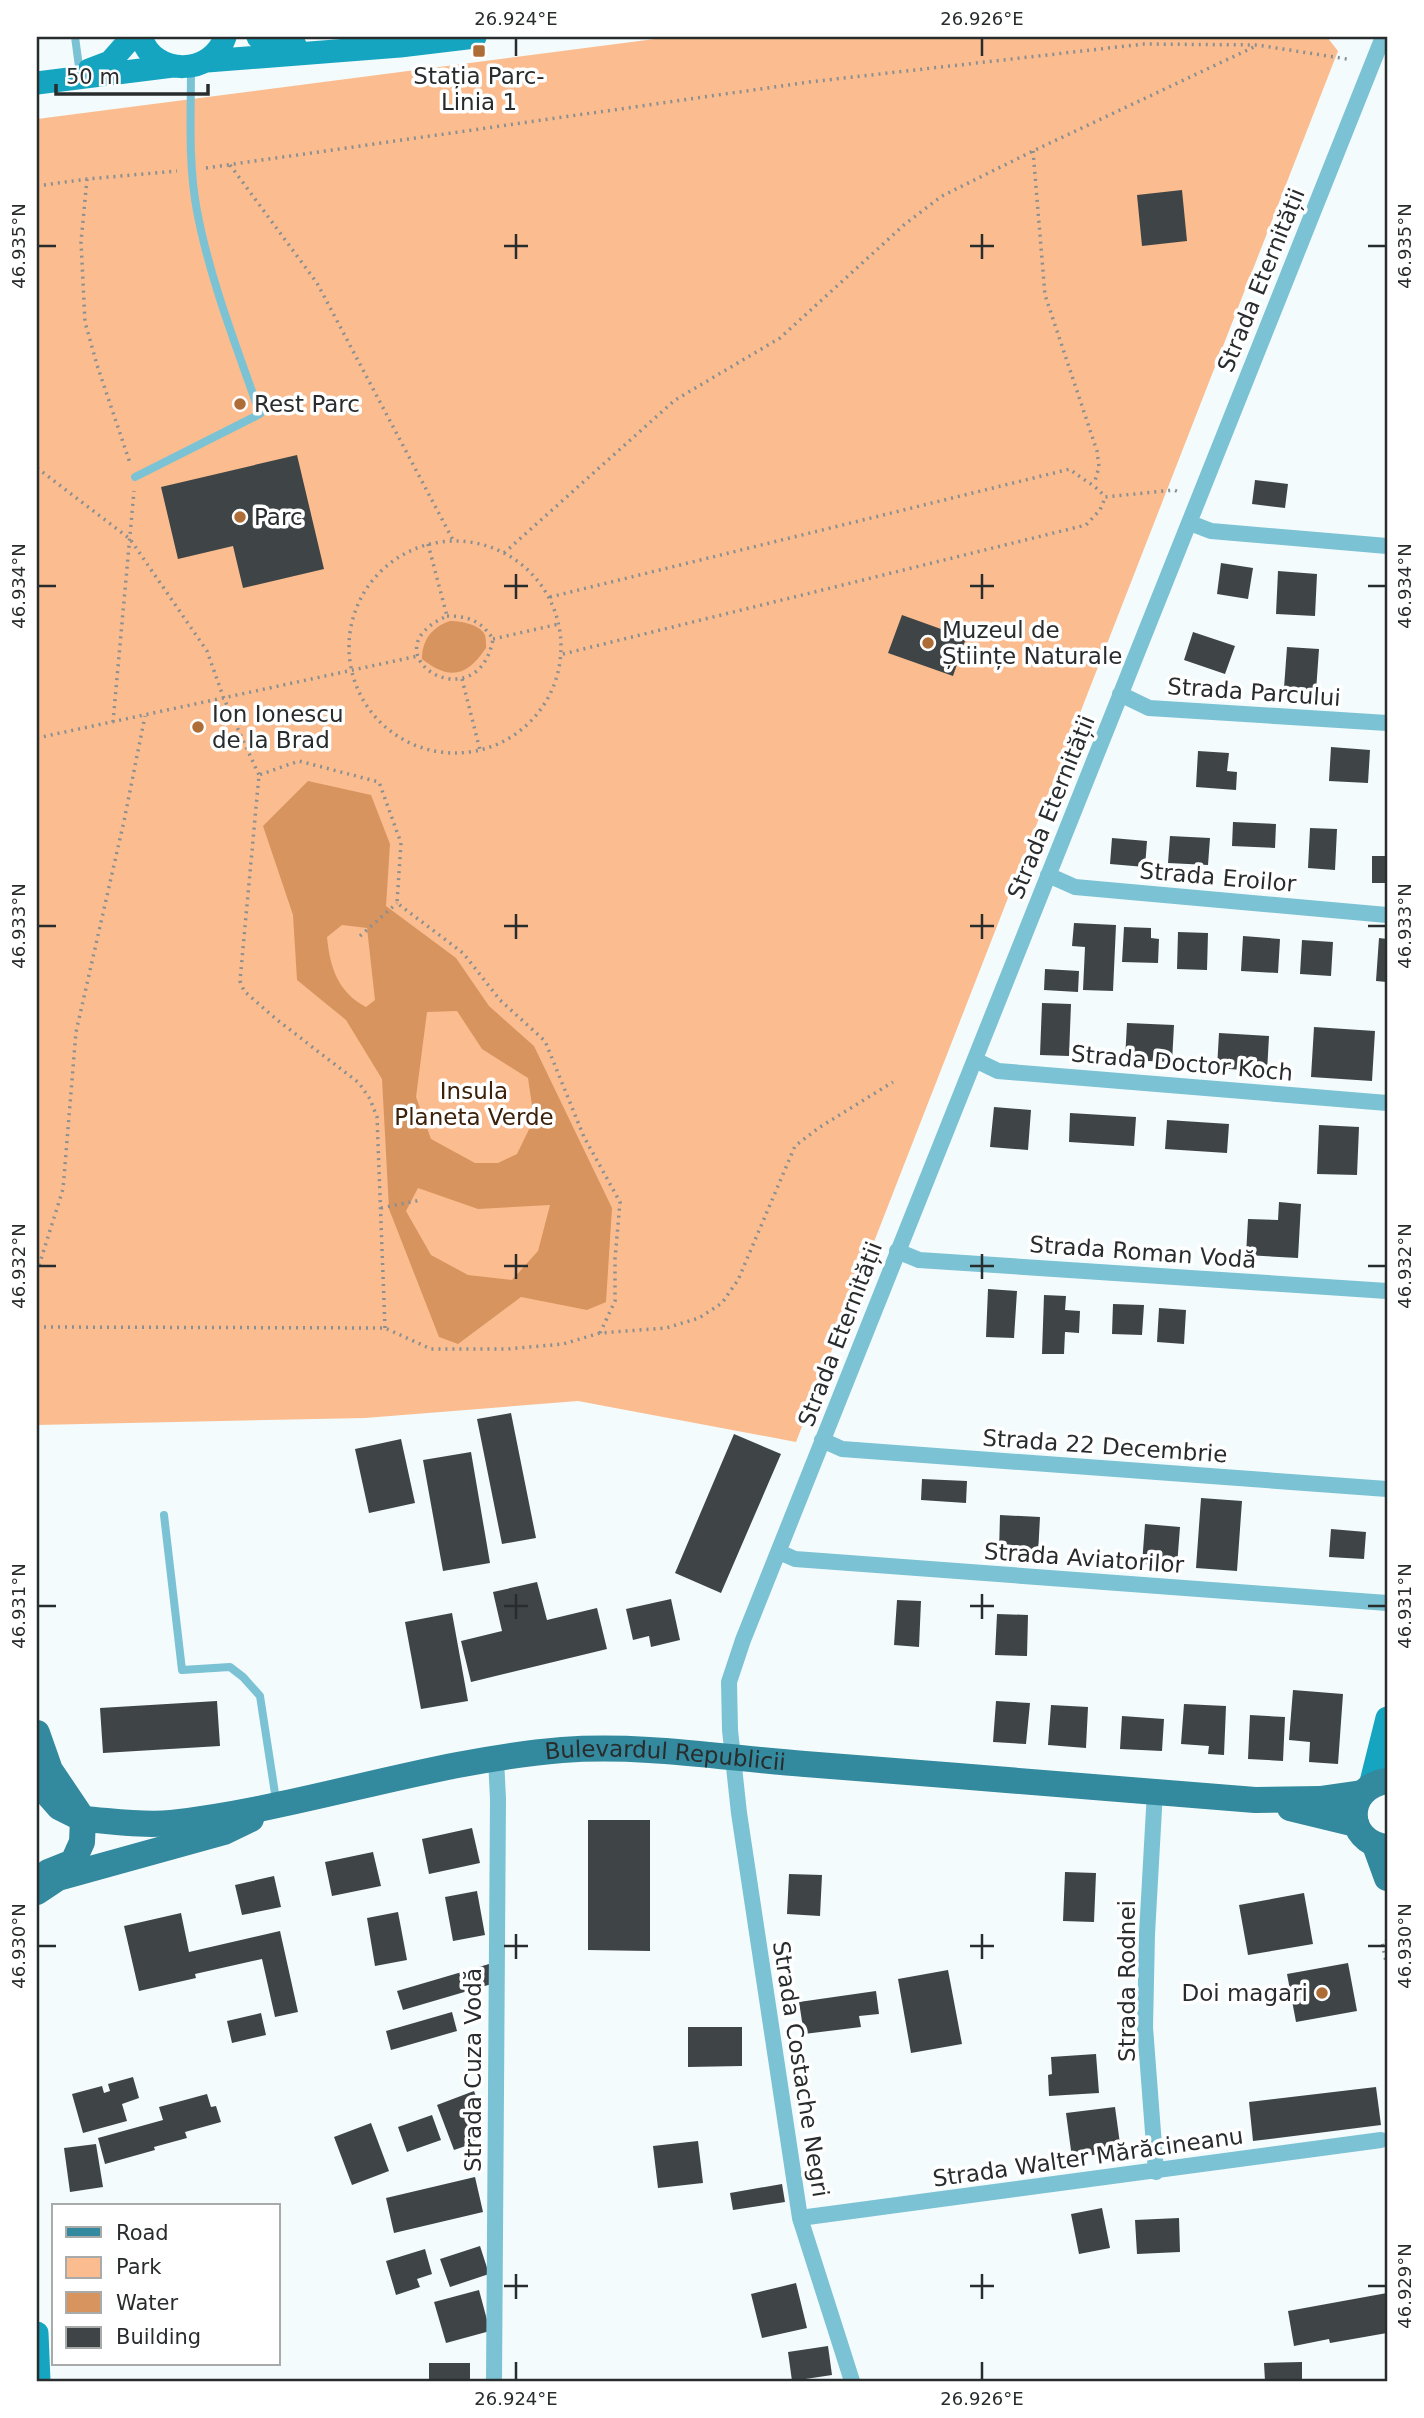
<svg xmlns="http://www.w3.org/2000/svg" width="1424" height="2418" font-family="'DejaVu Sans',sans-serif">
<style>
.green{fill:#fbbd8f}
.water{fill:#d8945e;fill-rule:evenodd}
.building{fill:#3f4547}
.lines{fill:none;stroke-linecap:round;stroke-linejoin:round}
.path{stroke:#8a8f91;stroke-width:3.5;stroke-dasharray:2 5;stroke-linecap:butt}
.lane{stroke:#7bc2d4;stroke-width:8}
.street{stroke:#7bc2d4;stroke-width:16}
.secondary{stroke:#16a5c0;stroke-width:23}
.primary{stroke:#33899d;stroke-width:26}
.ticks{fill:none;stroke:#292c2d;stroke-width:2.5}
.poi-dot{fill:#ae6c37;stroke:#fff;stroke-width:2.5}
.labels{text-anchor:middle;stroke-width:7;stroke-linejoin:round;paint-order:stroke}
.poi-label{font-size:23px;fill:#292c2d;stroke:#fff;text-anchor:start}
.street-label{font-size:23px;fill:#292c2d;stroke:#fff}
.park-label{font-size:23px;fill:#3d210a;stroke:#fff}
.neatline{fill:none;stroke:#292c2d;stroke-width:2.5}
.ticks-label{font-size:18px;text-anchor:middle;fill:#292c2d}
</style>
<rect width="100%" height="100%" fill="#f3fbfd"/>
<path class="green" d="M670 37H1327L1338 51 796 1442 578 1401 365 1418 37 1425V119Z"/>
<path class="water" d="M450 621C460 621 480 624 485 635 486 639 486 644 486 648 467 676 450 681 422 659 422 640 432 627 450 621Z
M308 781 371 795 390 844 386 906 456 958 489 1006 534 1046 612 1208 606 1302 587 1310 521 1297 458 1344 439 1337 389 1209 382 1079 346 1020 297 980 293 915 263 826ZM342 925 367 928 375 1000 366 1007C338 992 330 968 327 937ZM457 1011 482 1049 528 1078 534 1119 517 1154 498 1163H475L431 1139 416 1097 427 1012ZM418 1188 478 1209 550 1205 538 1251 512 1280 468 1275 431 1255 406 1211Z"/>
<path class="building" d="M1182 190 1187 241 1142 246 1137 195Z
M297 455 324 569 243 588 233 546 178 559 161 487Z
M1255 480 1288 484 1285 508 1252 504Z
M1221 563 1253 568 1248 599 1217 594Z
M1278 571 1317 574 1315 616 1276 614Z
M902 615 966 638 953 676 888 653Z
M1193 632 1235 646 1225 674 1184 660Z
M1287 647 1319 649 1316 691 1284 688Z
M1331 747 1370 750 1368 783 1329 781Z
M1198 751 1229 753 1227 771 1237 772 1236 790 1196 787Z
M1233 822 1276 824 1275 848 1232 846Z
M1310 828 1337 829 1335 870 1308 868Z
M1170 836 1210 838 1208 865 1168 863Z
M1112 838 1147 841 1145 867 1110 864Z
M1372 856H1387V883H1372Z
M1074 923 1116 925 1113 991 1083 990 1085 947 1072 946Z
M1124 927 1151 928V938L1159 939 1158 963 1122 962Z
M1178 932 1208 933 1207 970 1177 969Z
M1243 936 1280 939 1278 973 1241 971Z
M1379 938 1387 939V982L1376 981Z
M1302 940 1333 942 1331 976 1300 974Z
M1045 969 1079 971 1078 992 1044 990Z
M1042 1003 1071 1004 1069 1056 1040 1055Z
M1127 1023 1174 1025 1172 1062 1125 1060Z
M1314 1027 1375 1031 1372 1081 1311 1077Z
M1219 1033 1269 1036 1267 1072 1217 1068Z
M994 1107 1031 1110 1028 1150 990 1147Z
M1070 1113 1136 1117 1134 1146 1069 1142Z
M1167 1120 1229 1124 1227 1153 1165 1149Z
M1319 1125 1359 1127 1357 1175 1317 1174Z
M1279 1202 1301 1204 1298 1258 1246 1255 1248 1219 1278 1220Z
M988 1289 1017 1291 1014 1338 986 1337Z
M1044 1295 1066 1296 1065 1310 1080 1311 1079 1333 1065 1332 1064 1354H1042Z
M1113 1304 1144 1305 1142 1335 1112 1334Z
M1159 1308 1186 1310 1184 1344 1157 1342Z
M511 1413 536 1538 502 1544 477 1419Z
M734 1434 781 1454 721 1593 675 1573Z
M401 1439 415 1503 369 1513 355 1449Z
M471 1452 490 1563 443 1571 423 1460Z
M922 1479 967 1481 966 1503 921 1500Z
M1201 1498 1242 1501 1237 1571 1196 1568Z
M1000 1515 1040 1517 1038 1554 999 1552Z
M1145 1524 1180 1527 1177 1566 1142 1564Z
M1331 1529 1366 1532 1364 1559 1329 1557Z
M537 1582 547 1620 597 1608 607 1649 471 1682 461 1641 502 1631 493 1592Z
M671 1599 680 1640 651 1647 649 1636 633 1640 626 1609Z
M897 1600 921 1601 919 1647 894 1645Z
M452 1613 468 1701 421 1709 405 1622Z
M997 1614 1028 1615 1027 1656 995 1655Z
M1293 1690 1343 1694 1338 1764 1309 1762 1310 1742 1289 1740Z
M217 1701 220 1746 103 1753 100 1708Z
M996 1701 1030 1703 1026 1744 993 1742Z
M1184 1704 1226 1706 1224 1755 1208 1754 1209 1746 1181 1744Z
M1051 1705 1088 1707 1086 1748 1048 1745Z
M1250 1715 1285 1717 1283 1761 1248 1759Z
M1122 1716 1164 1719 1162 1751 1120 1749Z
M588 1820H650V1951L588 1950Z
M472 1828 480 1863 429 1874 422 1839Z
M373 1852 381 1886 332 1896 325 1862Z
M1065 1872 1096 1873 1094 1922 1063 1921Z
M789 1874 822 1875 820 1916 787 1914Z
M274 1876 281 1907 242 1915 235 1885Z
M477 1891 485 1935 453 1941 445 1897Z
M1304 1893 1313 1944 1248 1955 1239 1905Z
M398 1912 407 1960 375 1966 367 1918Z
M181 1913 189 1952 280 1931 298 2012 275 2017 262 1959 195 1974 196 1978 139 1991 124 1926Z
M1348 1963 1357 2011 1296 2022 1287 1974Z
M489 1964 495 1983 403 2010 397 1991Z
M948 1970 962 2044 911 2053 898 1979Z
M876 1991 879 2014 859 2016 861 2027 804 2034 799 2002Z
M452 2012 457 2031 391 2050 386 2031Z
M261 2013 266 2035 232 2043 227 2021Z
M688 2027H742V2066L688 2067Z
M1096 2054 1099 2093 1049 2096 1048 2075 1052 2074 1051 2057Z
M133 2077 139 2098 122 2104 127 2121 83 2133 72 2094 102 2086 104 2093 110 2091 108 2084Z
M1376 2087 1381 2125 1253 2141 1249 2102Z
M474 2091 482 2112 468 2118 477 2142 454 2150 437 2105Z
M207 2094 211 2107 216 2106 221 2122 185 2132 187 2138 154 2147 155 2150 105 2164 98 2138 163 2120 159 2107Z
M1115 2107 1121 2151 1072 2158 1066 2113Z
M432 2115 441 2140 407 2152 398 2127Z
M371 2123 389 2171 352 2185 334 2137Z
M698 2141 703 2183 658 2188 653 2146Z
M96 2144 103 2187 70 2192 64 2148Z
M475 2177 483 2212 394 2233 386 2198Z
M782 2184 785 2202 733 2210 730 2193Z
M1102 2208 1110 2248 1079 2254 1071 2214Z
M1179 2218 1180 2252 1137 2254 1135 2220Z
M480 2246 489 2274 450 2287 440 2259Z
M425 2249 432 2274 417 2279 420 2287 396 2295 386 2261Z
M796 2283 807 2328 762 2338 751 2294Z
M479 2290 490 2331 446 2343 434 2302Z
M1387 2293V2333L1330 2343 1329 2339 1294 2346 1288 2311Z
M828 2346 832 2375 792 2381 788 2352Z
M1302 2362V2381H1265L1264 2363Z
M429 2363H470V2381H429Z"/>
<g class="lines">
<path class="path" d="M1033 151 1045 295 1097 451 1099 467 1094 484
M230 165 317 283 453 540
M206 168 809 82 1144 44 1257 45 1347 59
M87 179 81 242 85 322 97 365 130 463
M37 186 87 179 177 171
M37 468 130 539 207 651 224 699 259 775
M349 647a106 106 0 1 1 212 0a106 106 0 1 1-212 0Z
M428 544 447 616
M504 553 675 400 780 338 905 224 942 196 1033 151 1256 46
M550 597 1070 469C1082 480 1095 484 1105 497L1174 490 1181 493
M447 616C469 616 481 621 493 639 478 724 363 653 447 616Z
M493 639 559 624
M563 654 1086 525 1100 510 1105 498
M462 679 480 750
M113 722 134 491
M37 738 418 656
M360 936 397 903
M381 1208 421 1200
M37 1272 63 1189 76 1032 124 821 145 716
M37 1327 385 1328 431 1349H507L563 1344 600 1333 666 1328 699 1318 722 1303 738 1280 795 1146 820 1127 893 1082
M385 1328 377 1117 370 1099 359 1083 276 1019 244 991 240 981 259 775 299 761 379 782 401 843 397 903 463 953 500 1000 545 1041 584 1137 620 1202 615 1259V1301L600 1333
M1387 1941 1382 1942 1387 1967"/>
<path class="lane" d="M75 37 80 74
M135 477 260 414C237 348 210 280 197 211 188 164 191 114 191 67
M164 1515 182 1670 230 1667 243 1677 260 1696 276 1800"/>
<path class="street" d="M1190 523 1211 531 1387 546
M1120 694 1149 708 1387 723
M1048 875 1075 887 1387 915
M975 1060 998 1071 1387 1103
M897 1251 919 1260 1387 1291
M822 1440 842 1449 1387 1489
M779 1552 795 1559 1387 1603
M1155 1791 1147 1934 1145 2027 1156 2172
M800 2218 1381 2140
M494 2381 498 1799 496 1759
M852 2381 800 2218 739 1813 730 1730 729 1682 743 1640 1383 37"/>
<path class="secondary" d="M141 37C154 77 212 76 225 37
M258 37 295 45
M207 61 400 46 475 37
M89 70 110 62 132 37
M37 83 173 66
M1370 1786 1387 1718
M37 2333 39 2381"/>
<g class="primary">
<path id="s1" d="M37 1733 50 1770 83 1819C112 1821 142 1826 171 1823 303 1808 429 1761 562 1750 644 1744 724 1758 805 1764 955 1776 1105 1787 1255 1800L1320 1799 1362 1793"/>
<path d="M1387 1781C1344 1787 1344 1842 1387 1847"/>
<path d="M37 1790H44L59 1807 83 1819 82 1842 73 1862 48 1872"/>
<path d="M1290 1808 1356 1824"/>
<path d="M1375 1845 1387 1878"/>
<path d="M37 1892 58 1878 224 1832 251 1819"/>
</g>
</g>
<path class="ticks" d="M516 38V56M982 38V56M516 234V259M982 234V259M38 246H56M504 246H528M970 246H994M1368 246H1386M516 574V599M982 574V599M38 586H56M504 586H528M970 586H994M1368 586H1386M516 914V939M982 914V939M38 926H56M504 926H528M970 926H994M1368 926H1386M516 1254V1279M982 1254V1279M38 1266H56M504 1266H528M970 1266H994M1368 1266H1386M516 1594V1619M982 1594V1619M38 1606H56M504 1606H528M970 1606H994M1368 1606H1386M516 1934V1959M982 1934V1959M38 1946H56M504 1946H528M970 1946H994M1368 1946H1386M516 2274V2299M982 2274V2299M504 2286H528M970 2286H994M1368 2286H1386M516 2362V2380M982 2362V2380"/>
<g class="poi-dot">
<rect x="472" y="44" width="14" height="14" rx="3.5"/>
<circle cx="240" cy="404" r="7"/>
<circle cx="240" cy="517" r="7"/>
<circle cx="928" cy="643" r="7"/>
<circle cx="198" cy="727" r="7"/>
<circle cx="1322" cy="1993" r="7"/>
</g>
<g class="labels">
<g class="poi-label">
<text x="479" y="84" text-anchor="middle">Stația Parc-<tspan x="479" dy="26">Linia 1</tspan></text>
<text x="254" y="412">Rest Parc</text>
<text x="254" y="525">Parc</text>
<text x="942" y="638">Muzeul de<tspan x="942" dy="26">Științe Naturale</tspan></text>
<text x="212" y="722">Ion Ionescu<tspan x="212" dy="26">de la Brad</tspan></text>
<text x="1308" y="2001" text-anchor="end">Doi magari</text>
</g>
<g class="street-label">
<text transform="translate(1261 280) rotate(-68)" y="8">Strada Eternității</text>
<text transform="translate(1254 692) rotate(4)" y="8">Strada Parcului</text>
<text transform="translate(1051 807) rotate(-68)" y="8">Strada Eternității</text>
<text transform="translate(1218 877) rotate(5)" y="8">Strada Eroilor</text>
<text transform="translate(1182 1063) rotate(5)" y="8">Strada Doctor Koch</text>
<text transform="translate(1143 1252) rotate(4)" y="8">Strada Roman Vodă</text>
<text transform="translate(840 1334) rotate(-69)" y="8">Strada Eternității</text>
<text transform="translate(1105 1446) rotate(4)" y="8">Strada 22 Decembrie</text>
<text transform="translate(1084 1558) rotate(4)" y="8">Strada Aviatorilor</text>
<text dy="8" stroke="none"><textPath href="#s1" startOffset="688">Bulevardul Republicii</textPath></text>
<text transform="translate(1127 1981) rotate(-90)" y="8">Strada Rodnei</text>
<text transform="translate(801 2069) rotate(81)" y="8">Strada Costache Negri</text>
<text transform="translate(473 2070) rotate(-90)" y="8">Strada Cuza Vodă</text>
<text transform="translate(1088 2157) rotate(-8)" y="8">Strada Walter Mărăcineanu</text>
</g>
<g class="park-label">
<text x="474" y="1099">Insula<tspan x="474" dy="26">Planeta Verde</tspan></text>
</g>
</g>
<rect width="1424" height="2418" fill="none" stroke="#ffffff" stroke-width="77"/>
<rect x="52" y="2204" width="228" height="161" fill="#ffffff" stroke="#a9abab" stroke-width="2"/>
<rect x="66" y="2227" width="35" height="10" fill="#33899d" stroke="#a9abab" stroke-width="2"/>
<text x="116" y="2240" font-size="21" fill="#292c2d">Road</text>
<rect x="66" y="2257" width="35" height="21" fill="#fbbd8f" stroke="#a9abab" stroke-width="2"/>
<text x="116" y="2274" font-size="21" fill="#292c2d">Park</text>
<rect x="66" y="2292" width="35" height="21" fill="#d8945e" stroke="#a9abab" stroke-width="2"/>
<text x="116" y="2310" font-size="21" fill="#292c2d">Water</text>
<rect x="66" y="2327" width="35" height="21" fill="#3f4547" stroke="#a9abab" stroke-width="2"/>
<text x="116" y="2344" font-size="21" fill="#292c2d">Building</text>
<path d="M56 84v10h152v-10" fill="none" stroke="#292c2d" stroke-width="3.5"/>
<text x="66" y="84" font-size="21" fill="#292c2d" stroke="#ffffff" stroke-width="5" paint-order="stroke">50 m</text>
<rect x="38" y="38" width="1348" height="2342" class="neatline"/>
<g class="ticks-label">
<text x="516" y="25">26.924°E</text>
<text x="982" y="25">26.926°E</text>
<text transform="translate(19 246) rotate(-90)" y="6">46.935°N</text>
<text transform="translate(1405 246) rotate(-90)" y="6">46.935°N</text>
<text transform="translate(19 586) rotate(-90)" y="6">46.934°N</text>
<text transform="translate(1405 586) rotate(-90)" y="6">46.934°N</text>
<text transform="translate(19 926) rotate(-90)" y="6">46.933°N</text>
<text transform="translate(1405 926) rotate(-90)" y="6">46.933°N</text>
<text transform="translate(19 1266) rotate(-90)" y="6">46.932°N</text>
<text transform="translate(1405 1266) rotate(-90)" y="6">46.932°N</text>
<text transform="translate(19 1606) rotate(-90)" y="6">46.931°N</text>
<text transform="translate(1405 1606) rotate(-90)" y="6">46.931°N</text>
<text transform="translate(19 1946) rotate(-90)" y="6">46.930°N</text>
<text transform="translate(1405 1946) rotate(-90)" y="6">46.930°N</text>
<text transform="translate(1405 2286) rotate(-90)" y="6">46.929°N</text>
<text x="516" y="2405">26.924°E</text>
<text x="982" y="2405">26.926°E</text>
</g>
</svg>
